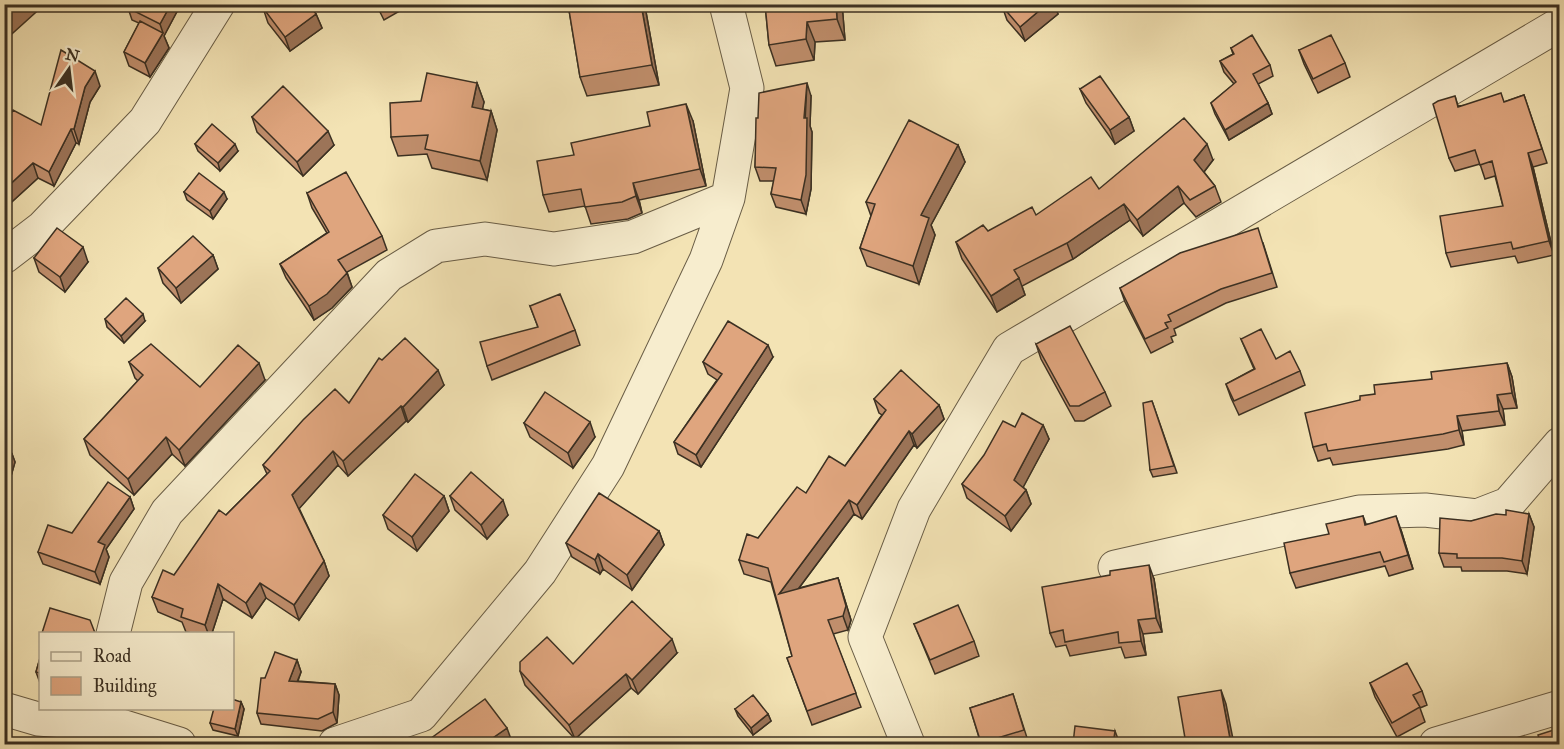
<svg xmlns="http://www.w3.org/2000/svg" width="1564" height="749" font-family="'IM FELL Great Primer',serif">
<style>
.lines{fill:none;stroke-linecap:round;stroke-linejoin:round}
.minor-casing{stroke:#695d46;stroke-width:35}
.minor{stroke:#f7edce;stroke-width:33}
.wall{fill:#c08e6c;stroke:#3b3022;stroke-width:1.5}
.shaded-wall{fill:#9c7458;stroke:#3b3022;stroke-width:1.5}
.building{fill:#dfa57e;stroke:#3b3022;stroke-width:1.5}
</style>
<rect width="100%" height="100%" fill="#f3e3b4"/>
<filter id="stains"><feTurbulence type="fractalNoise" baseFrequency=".00333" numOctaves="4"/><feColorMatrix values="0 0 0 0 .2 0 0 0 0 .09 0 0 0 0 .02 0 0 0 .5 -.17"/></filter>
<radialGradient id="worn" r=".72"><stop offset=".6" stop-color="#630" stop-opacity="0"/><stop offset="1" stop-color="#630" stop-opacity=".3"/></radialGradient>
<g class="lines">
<g class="minor-casing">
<path id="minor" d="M4 257 43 227 145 121 218 4
M1115 567 1359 512 1425 510 1477 516 1508 504 1560 444
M113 634 126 582 167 512 389 275 436 246 485 239 554 249 633 237 728 198
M4 709 38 719 118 725 179 744
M335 744 421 715 540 572 608 466 706 260 728 198 747 88 726 4
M908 744 865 637 914 509 1009 349 1560 24
M1436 744 1560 707"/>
</g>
<use href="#minor" class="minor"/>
</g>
<path class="wall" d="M181 4 164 36 169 48 150 77 129 66 124 52 139 23 132 20 128 8Z
M376 4H412L384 20Z
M568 4H644L646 12 659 85 587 96 580 77Z
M765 4H842L845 40 815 42 814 60 776 66 769 45Z
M1004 4H1054L1058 14 1025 41 1007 20 1002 6Z
M263 8 316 14 322 28 290 51 268 23Z
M1231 48 1270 65 1273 76 1258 84 1268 103 1272 114 1229 140 1215 114 1211 103 1234 84 1224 72 1220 61 1233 54Z
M1299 50 1345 63 1350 77 1318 93 1304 64Z
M477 83 484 102 482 109 491 111 497 130 487 180 432 168 427 154 398 156 391 137Z
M100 86 90 102 79 144 76 143 54 186 38 178 4 209 41 125Z
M1080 89 1129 117 1134 131 1115 144 1086 103Z
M1524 95 1547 163 1533 167 1554 255 1518 263 1515 256 1451 267 1446 253 1503 206 1495 176 1485 179 1480 164 1455 171 1449 158 1455 96 1458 106 1504 102Z
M811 96 810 126 812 132 811 189 806 214 776 207 771 194 774 181H760L755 167 758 118Z
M252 117 334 145 303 176 257 132Z
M693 121 706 186 639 200 642 213 628 219 591 224 585 206 549 212 543 195Z
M195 144 238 151 220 171 198 151Z
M958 145 965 162 931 225 935 235 919 284 867 266 860 248 871 216 866 202Z
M1213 160 1204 172 1215 186 1221 202 1196 217 1184 203 1143 236 1130 220 1073 259 1022 286 1025 295 997 312 962 259 956 242 1036 215Z
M184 192 227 199 213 219 187 200Z
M307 193 382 236 387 250 347 272 352 287 332 308 314 320 286 278 280 264 327 233 312 208Z
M1263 243 1277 287 1226 303 1174 329 1176 335 1171 337 1173 342 1151 353 1125 302 1120 288Z
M213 255 218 269 181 303 163 283 158 268Z
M34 258 88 262 65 292 39 272Z
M530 306 575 330 580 345 492 380 487 366 538 327Z
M105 319 145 321 124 343 107 327Z
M1241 339 1276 359 1300 371 1305 385 1239 415 1231 398 1226 384 1254 369Z
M1036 344 1105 392 1111 406 1084 421H1075L1041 359Z
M773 357 701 467 678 454 674 442 717 380 708 374 703 362Z
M382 360 444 385 408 422 406 421 348 476 338 465 299 508 324 561 329 576 299 620 266 598 252 618 223 599 212 633H192L186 632 182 622 158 612 152 597 174 575 226 515 267 474 263 465 349 403Z
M129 362 200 387 265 380 185 466 172 454 134 495 90 455 84 439 138 381 135 378Z
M1507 363 1512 377 1517 408 1503 409 1505 425 1462 431 1464 445 1448 449 1333 465 1330 458 1318 461 1313 447 1360 400 1375 394 1432 379Z
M874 399 939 405 944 419 917 448 914 445 862 519 854 514 799 588 838 578 851 620 848 630 833 634 861 707 812 725 787 658 792 656 771 582 744 574 739 560 758 538 806 493 845 466 882 415 879 413Z
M1152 401 1177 473 1153 477 1150 470Z
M524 423 595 437 573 468 530 437Z
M1043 425 1049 439 1023 487 1026 490 1031 504 1011 531 967 498 962 484 1015 427Z
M4 452 12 454 15 462 9 483 4 481Z
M444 496 449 511 417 551 388 529 383 515Z
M450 496 508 515 487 539 455 510Z
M130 497 134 509 106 549 109 557 100 584 43 564 38 552 72 533Z
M1529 514 1534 527 1527 574 1507 571H1462L1461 567H1444L1439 553 1471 521 1506 515Z
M1363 516 1366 524 1401 530 1413 569 1389 576 1385 566 1296 588 1290 573 1329 534Z
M659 531 664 545 632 590 603 569 600 574 572 557 566 543Z
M1154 579 1162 632 1143 634 1146 655 1125 658 1121 647 1070 656 1066 645 1056 647 1050 633Z
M914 624 974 641 979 656 935 674Z
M677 653 638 694 631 688 575 739 525 685 520 671 573 664Z
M40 658V683L36 672Z
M297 660 301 672 298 681 335 684 339 695 337 723 322 731 261 724 257 713 265 678Z
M1370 683 1422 691 1427 705 1420 708 1425 722 1397 737 1375 697Z
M1013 694 1029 744H981L970 708Z
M241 702 244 709 238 736 213 730 210 723Z
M735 709 768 714 771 721 753 735 738 716Z"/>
<path class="shaded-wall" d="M20 4H45L4 41V19Z
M171 4H181L164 36 169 48 150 77 145 63 163 33 160 24Z
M641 4H644L646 12 659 85 652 65Z
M836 4H842L845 40 837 19Z
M1047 4H1054L1058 14 1025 41 1020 27Z
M316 14 322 28 290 51 285 37Z
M807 22 815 42 814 60 806 39Z
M95 71 100 86 90 102 79 144 74 129 85 87Z
M477 83 484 102 479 126 472 107Z
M807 83 811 96 810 126 812 132 811 189 806 214 801 200Z
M1268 103 1272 114 1229 140 1225 130Z
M686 104 693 121 706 186 700 169Z
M491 111 497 130 487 180 480 161Z
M1129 117 1134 131 1115 144 1110 130Z
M71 129 76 143 54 186 49 172Z
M328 131 334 145 303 176 297 162Z
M235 144 238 151 220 171 218 163Z
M1207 144 1213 160 1200 177 1194 160Z
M958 145 965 162 931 225 935 235 919 284 913 266 921 215Z
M1528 153 1533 167 1554 255 1549 241Z
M33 163 38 178 4 209V190Z
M633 183 639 200 642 213 636 196Z
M1178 186 1184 203 1143 236 1137 220Z
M224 192 227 199 213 219 210 211Z
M1124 204 1130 220 1073 259 1067 243Z
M83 247 88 262 65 292 60 277Z
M213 255 218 269 181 303 176 288Z
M347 273 352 287 332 308 314 320 309 306Z
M1019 278 1025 295 997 312 991 296Z
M143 314 145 321 124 343 121 336Z
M768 345 773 357 701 467 696 455Z
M259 363 265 380 185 466 179 450Z
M1507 363 1512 377 1517 408 1512 393Z
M438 370 444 385 408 422 403 407Z
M1497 395 1503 409 1505 425 1499 411Z
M939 405 944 419 917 448 912 434Z
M401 406 406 421 348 476 343 461Z
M1457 416 1462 431 1464 445 1459 430Z
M590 422 595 437 573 468 568 453Z
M1043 425 1049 439 1019 495 1014 480Z
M909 431 914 445 862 519 857 505Z
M166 437 172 454 134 495 128 479Z
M333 451 338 465 298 510 292 495Z
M12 454 15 462 9 483 7 475Z
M1026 490 1031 504 1011 531 1005 516Z
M444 496 449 511 417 551 412 537Z
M130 497 134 509 106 549 109 557 100 584 95 572 98 542Z
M503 500 508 515 487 539 481 525Z
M849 500 854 514 784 608 779 594Z
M1529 514 1534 527 1527 574 1522 561Z
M1396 516 1401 530 1413 569 1408 555Z
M659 531 664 545 632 590 627 575Z
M598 554 603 569 600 574 595 560Z
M324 561 329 576 299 620 294 605Z
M1149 565 1154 579 1162 632 1156 618Z
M838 578 851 620 848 630 843 616Z
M260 583 266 598 252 618 246 603Z
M218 584 223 599 212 633H208L205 625Z
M1138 620 1143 634 1146 655 1141 641Z
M672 639 677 653 638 694 632 680Z
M297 660 301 672 293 692 289 681Z
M626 674 631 688 575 739 569 725Z
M335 684 339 695 337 723 333 712Z
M1221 690 1226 704 1234 744H1231Z
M241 702 244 709 238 736 235 729Z
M768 714 771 721 753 735 751 728Z
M507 728 512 742 509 744H484Z
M1115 731 1120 744H1113Z"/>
<path class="building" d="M4 4H20L4 19Z
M130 4H171L160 24 128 8Z
M268 4H309L316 14 285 37 263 8Z
M568 4H641L652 65 580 77Z
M765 4H836L837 19 807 22 806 39 769 45Z
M1004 4H1047L1020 27 1002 6Z
M140 21 163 33 145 63 124 52Z
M1252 35 1270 65 1253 74 1268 103 1225 130 1211 103 1236 82 1220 61 1234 54 1231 48Z
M1331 35 1345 63 1313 79 1299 50Z
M61 50 95 71 85 87 74 129H71L49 172 33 163 4 190V126L13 110 41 125Z
M427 73 477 83 472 107 491 111 480 161 425 149 428 135 391 137 390 103 421 101Z
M1100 76 1129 117 1110 130 1080 89Z
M807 83 804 118H807L806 175 801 200 771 194 776 168 755 167 756 118H758L759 93Z
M283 86 328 131 297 162 252 117Z
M1501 93 1504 102 1524 95 1542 149 1528 153 1549 241 1513 249 1511 242 1446 253 1440 216 1503 206 1492 161 1480 165 1475 150 1449 158 1433 104 1438 101 1455 96 1458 107Z
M686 104 700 169 633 183 636 196 622 202 585 207 581 189 543 195 537 161 574 155 571 143 650 126 647 112Z
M1184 118 1207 144 1194 160 1215 186 1190 200 1178 186 1137 220 1124 204 1067 243 1014 270 1019 278 991 296 956 242 983 225 988 231 1032 207 1036 215 1091 177 1099 189Z
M909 120 958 145 921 215 929 218 913 266 860 248 875 204 866 202Z
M212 124 235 144 218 163 195 144Z
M346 172 382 236 338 260 347 273 327 294 309 306 280 264 329 232 307 193Z
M199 173 224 192 210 211 184 192Z
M57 228 83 247 60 277 34 258Z
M1258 228 1272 273 1221 289 1168 315 1171 321 1165 323 1168 328 1145 339 1120 288 1180 253Z
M193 236 213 255 176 288 158 268Z
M560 294 575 330 487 366 480 342 538 327 530 306Z
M126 298 143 314 121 336 105 319Z
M728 321 768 345 696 455 674 442 722 374 703 362Z
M1070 326 1105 392 1079 406H1070L1036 344Z
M1261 329 1276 359 1290 351 1300 371 1234 401 1226 384 1255 369 1241 339Z
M405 338 438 370 403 407 401 406 343 461 333 451 292 495 324 561 294 605 260 583 246 603 218 584 205 625 181 617 183 609 152 597 163 570 174 575 219 510 226 515 270 471 263 465 303 420 335 389 349 403 379 358 382 360Z
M151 344 200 387 238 345 259 363 179 450 166 437 128 479 84 439 143 375 129 362Z
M1507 363 1512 393 1497 395 1499 411 1457 416 1459 430 1443 434 1328 451 1326 444 1313 447 1305 413 1360 400V396L1375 394 1374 385 1432 379 1431 372Z
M901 370 939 405 912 434 909 431 857 505 849 500 779 594 838 578 846 606 843 616 828 620 856 693 807 711 787 658 792 656 768 568 739 560 747 534 758 538 797 487 806 493 829 456 845 466 886 410 874 399Z
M545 392 590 422 568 453 524 423Z
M1152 401 1174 466 1150 470 1143 403Z
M1022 413 1043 425 1014 480 1026 490 1005 516 962 484 984 455 1003 421 1015 427Z
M4 452 12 454 7 475H4Z
M471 472 503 500 481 525 450 496Z
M415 474 444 496 412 537 383 515Z
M108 482 130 497 98 542 105 545 95 572 38 552 48 525 72 533Z
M599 493 659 531 627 575 598 554 595 560 566 543Z
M1506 510 1529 514 1522 561 1502 558H1457V554L1439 553 1440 518 1471 521 1496 514 1506 515Z
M1363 516 1365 525 1396 516 1408 555 1384 562 1380 552 1290 573 1284 543 1329 534 1326 524Z
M1149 565 1156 618 1138 620 1141 641 1119 643 1118 632 1065 642 1063 630 1050 633 1042 587 1110 575V571Z
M632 601 672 639 632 680 626 674 569 725 520 671V662L547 637 573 664Z
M958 605 974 641 930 660 914 624Z
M50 608 90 620 95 633H42Z
M275 652 297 660 289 681 335 684 333 712 318 719 257 713 261 678H265Z
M40 658V673L36 672Z
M1407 663 1422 691 1413 695 1420 707 1392 723 1370 683Z
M1221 690 1231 744H1186L1178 697Z
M1013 694 1024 730 981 743 970 708Z
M753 695 768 714 751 728 735 709Z
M232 699 241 702 235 729 210 723 214 708H232Z
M485 699 507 728 484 744H423Z
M1075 726 1115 731 1113 744H1073Z
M1560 728V744H1541L1538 735Z
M124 738 146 744H122Z"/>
<rect width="1564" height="749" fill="none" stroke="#f3e3b4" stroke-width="24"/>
<rect x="6" y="6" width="1552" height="737" fill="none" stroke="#3b3022" stroke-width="3"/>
<rect x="12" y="12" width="1540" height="725" fill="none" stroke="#3b3022" stroke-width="1.5"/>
<rect x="39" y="632" width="195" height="78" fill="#f7edce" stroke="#aca189" stroke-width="1.5"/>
<rect x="51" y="652" width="30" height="9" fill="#f7edce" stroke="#aca189" stroke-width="1.5"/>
<text x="93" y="662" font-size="18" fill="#3b3022">Road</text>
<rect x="51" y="677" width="30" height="18" fill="#dfa57e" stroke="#aca189" stroke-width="1.5"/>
<text x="93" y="692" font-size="18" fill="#3b3022">Building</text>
<g transform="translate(69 69) rotate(14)" stroke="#f7edce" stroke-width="4.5" paint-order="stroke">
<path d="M0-4.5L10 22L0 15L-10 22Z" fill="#3b3022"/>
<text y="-9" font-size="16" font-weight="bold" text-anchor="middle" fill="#3b3022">N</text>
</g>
<rect width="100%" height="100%" filter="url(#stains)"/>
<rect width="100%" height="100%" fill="url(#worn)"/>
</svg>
